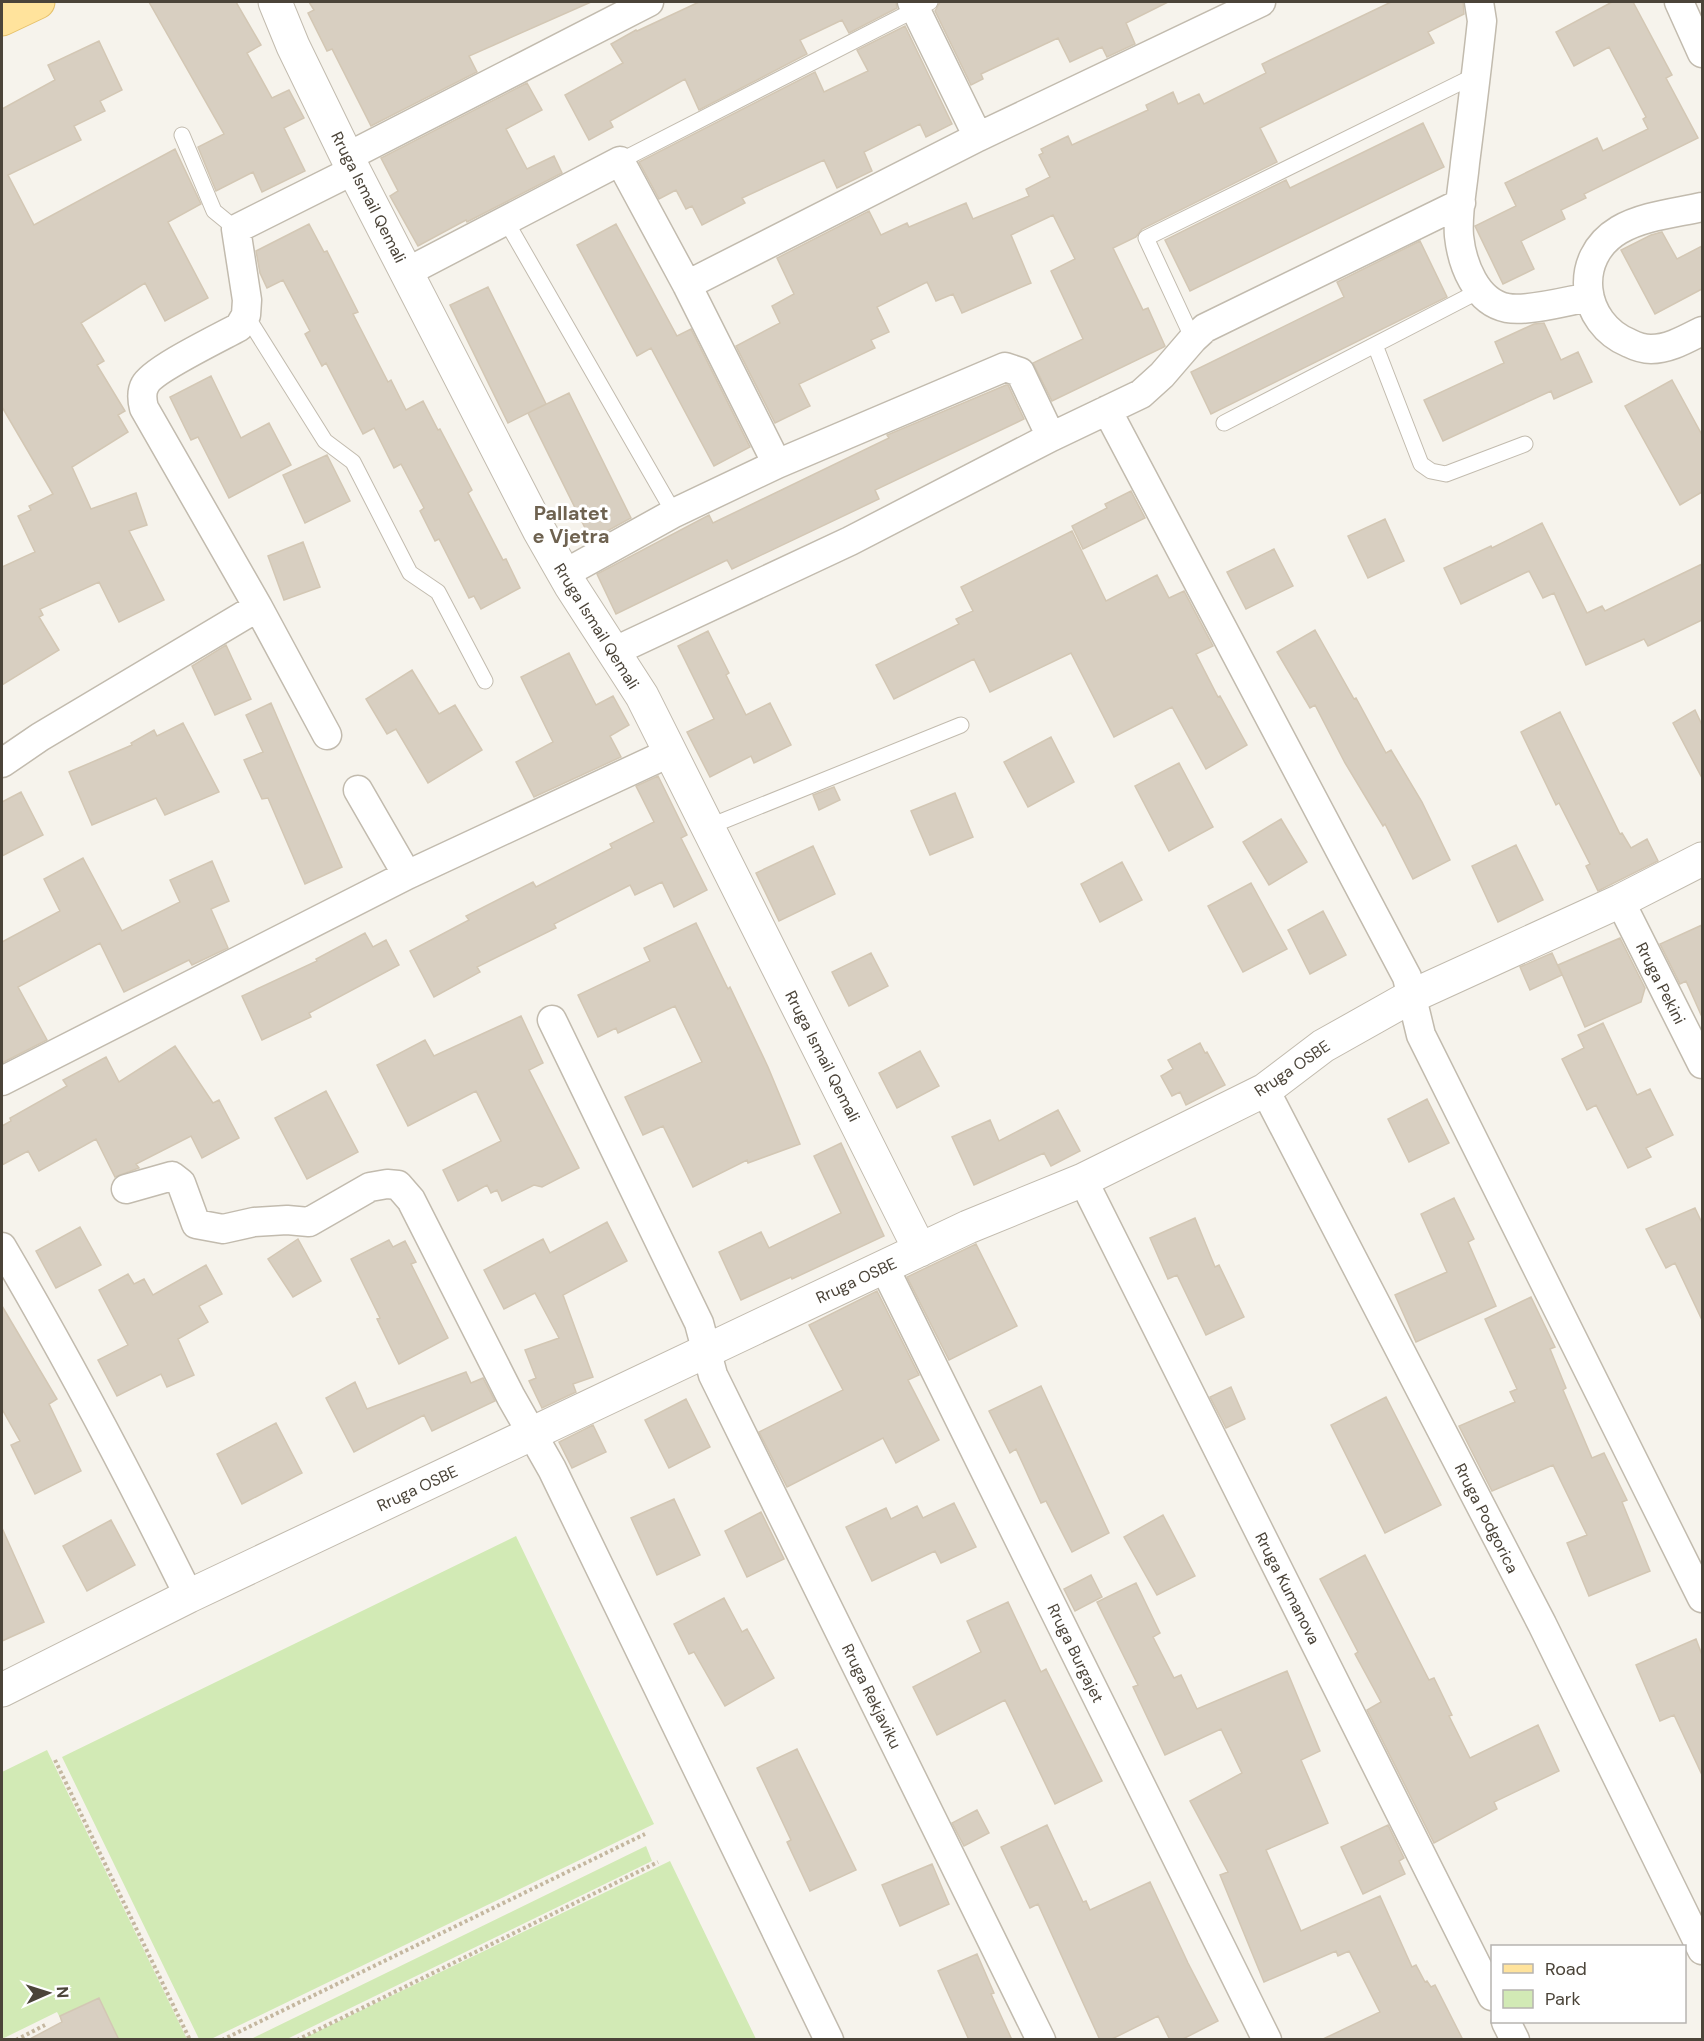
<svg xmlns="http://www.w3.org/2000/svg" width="1704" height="2041" font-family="'DM Sans',sans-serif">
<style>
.green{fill:#d2eab5}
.building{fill:#d8cfc1;stroke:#d3c7b4;stroke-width:1.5}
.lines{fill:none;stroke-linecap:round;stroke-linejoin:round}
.service-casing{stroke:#c2bbae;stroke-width:17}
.minor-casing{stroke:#c2bbae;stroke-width:31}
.tertiary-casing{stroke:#c2bbae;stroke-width:35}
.primary-casing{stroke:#e6c16a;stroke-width:35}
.path{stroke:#c4b79f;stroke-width:4;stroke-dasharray:3 3;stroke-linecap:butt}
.service{stroke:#fff;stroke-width:15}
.minor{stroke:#fff;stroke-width:28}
.tertiary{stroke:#fff;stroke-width:33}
.primary{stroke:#ffe39c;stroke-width:33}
.labels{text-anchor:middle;stroke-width:6;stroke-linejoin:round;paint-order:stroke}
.street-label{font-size:16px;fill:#4b4439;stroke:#fff}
.quarter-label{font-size:20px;font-weight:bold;fill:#6e6250;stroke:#fff}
</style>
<rect width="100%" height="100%" fill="#f6f3ec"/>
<path class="green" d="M516 1536 654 1824 211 2039H199L62 1757Z
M47 1750 187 2039H71L57 2012 2 2039V1772Z
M646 1846 652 1861 287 2039H251Z
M670 1861 756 2039H302Z"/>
<path class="building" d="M149 2H236L261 45 247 53 272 98 289 90 304 118 284 128 305 171 262 192 253 172 216 191 198 147 224 134Z
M309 2H591L469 56 477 72 371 126 332 49 327 51 308 13 314 10Z
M699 2H896L897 8 849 33 842 20 800 40 807 54 699 110 685 79 610 121 613 127 589 140 565 95 623 63 611 44 636 30 637 31Z
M940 2H1168L1126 23 1135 44 1107 57 1102 47 1070 62 1058 38 981 74 983 79 971 85 935 11Z
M1391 2H1463L1464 14 1428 32 1434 43 1260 128 1277 162 1142 229 1136 237 1113 248 1143 310 1148 308 1165 346 1164 347 1052 401 1033 363 1083 339 1051 271 1075 259 1053 215 1011 235 1031 283 962 313 953 294 936 301 927 282 877 307 889 332 871 340 875 348 799 384 810 406 775 423 736 346 780 323 772 306 794 294 777 258 869 211 881 235 907 223 909 227 966 203 973 219 1029 196 1026 189 1050 177 1039 155 1043 153 1041 149 1068 136 1072 145 1148 110 1146 105 1173 92 1178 104 1199 94 1204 104 1266 73 1262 64Z
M1612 2H1633L1672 75 1666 78 1698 138 1584 194 1586 198 1561 210 1565 219 1521 241 1534 269 1503 284 1475 226 1516 206 1505 183 1597 138 1603 151 1648 129 1643 119 1646 117 1609 47 1574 66 1556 32Z
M905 26 952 124 926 137 920 124 864 152 872 171 837 188 824 160 742 198 745 203 702 225 692 206 686 209 676 190 659 199 639 162 815 72 824 92 868 71 857 50Z
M99 41 122 90 100 101 105 111 74 126 81 140 8 175 34 225 175 149 201 204 168 222 208 298 165 321 145 283 81 323 104 361 97 365 125 411 118 415 128 432 72 467 91 509 136 493 147 525 129 531 164 600 119 622 99 582 40 609 43 615 39 617 59 650 2 685V567L35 552 18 516 31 510 29 506 53 494 2 407V109L55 80 48 65Z
M527 83 542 110 506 129 527 169 554 156 562 173 467 222 466 220 418 246 390 196 398 191 381 158Z
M1423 123 1444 167 1190 291 1165 240 1286 180 1290 188Z
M309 224 324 252 327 251 358 312 353 314 388 382 391 380 406 410 423 401 438 430 440 429 472 490 468 493 503 560 506 559 520 588 481 609 474 596 469 598 439 539 435 541 420 511 424 508 401 464 394 468 374 428 363 434 326 363 322 366 305 334 310 331 283 280 267 288 260 273 256 251Z
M616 224 677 336 691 329 750 447 714 466 651 348 637 356 577 245Z
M1662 232 1677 259 1702 246V289L1655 314 1621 250 1651 235Z
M1420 241 1447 297 1211 414 1191 372 1344 297 1337 282Z
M488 287 546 404 508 423 450 305Z
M1544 323 1561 360 1578 352 1592 382 1554 399 1551 391 1443 441 1424 400 1504 363 1495 342 1534 324Z
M211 376 241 438 269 423 291 465 229 498 198 437 191 440 170 397Z
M1672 380 1702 435V492L1680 505 1625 406Z
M1006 385H1008L1024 419 875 490 879 499 732 569 727 560 616 614 597 574 709 515 713 523 889 438 887 435Z
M569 393 631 518 591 540 528 413Z
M327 455 350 501 305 523 283 475Z
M1131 491 1145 518 1083 549 1072 526 1107 508 1105 504Z
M1385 519 1404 561 1368 578 1348 536Z
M1542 523 1587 613 1602 606 1605 611 1702 564V620L1648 646 1644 639 1586 665 1554 593 1543 598 1529 571 1461 604 1444 568 1491 546 1492 548Z
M1072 531 1106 601 1157 575 1169 598 1184 591 1213 646 1196 654 1218 697 1220 696 1247 745 1206 769 1172 707 1114 737 1071 653 990 692 974 659 894 699 876 665 959 624 956 619 973 611 961 587Z
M303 542 320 587 284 600 268 556Z
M1274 549 1293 586 1246 609 1227 572Z
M1315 630 1354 699 1356 698 1386 753 1391 750 1422 802 1450 860 1413 879 1385 824 1383 826 1345 763 1315 705 1310 708 1277 652Z
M708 631 729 673 726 675 746 715 770 703 791 745 754 763 751 756 710 777 687 732 714 719 678 646Z
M226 645 251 699 215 715 192 666Z
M569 653 596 705 613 696 629 725 610 736 621 757 534 797 516 762 553 742 521 677Z
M412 670 439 714 455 705 482 750 428 783 396 729 387 734 366 699Z
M271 703 342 867 305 884 268 798 262 799 244 760 263 752 246 715Z
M1695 710 1702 725V778L1673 723Z
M1560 712 1620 834 1622 833 1631 848 1647 839 1658 861 1598 891 1586 866 1590 864 1559 803 1556 805 1521 732Z
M183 723 219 792 165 815 156 798 92 825 69 772 132 745 131 743 154 730 157 736Z
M1051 737 1074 782 1028 807 1004 762Z
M1179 763 1213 827 1169 851 1135 786Z
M658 776 687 835 681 838 707 890 674 907 662 882 635 895 630 885 554 924 556 928 477 967 480 972 434 997 410 951 469 920 466 916 533 882 536 887 612 848 610 844 654 822 636 786Z
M834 787 840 800 819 810 813 795Z
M21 792 43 835 2 856V802Z
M955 793 973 837 930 855 911 811Z
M1281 819 1307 862 1269 885 1243 842Z
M1516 845 1543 900 1498 922 1472 866Z
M813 846 835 894 779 921 756 873Z
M83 858 122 931 180 902 170 880 212 861 229 901 211 909 228 948 192 965 189 960 124 992 100 943 18 987 47 1040 2 1063V942L60 911 44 879Z
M1122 862 1142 900 1100 922 1081 884Z
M1251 883 1287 949 1243 972 1208 906Z
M1323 911 1346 955 1310 974 1288 930Z
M696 923 728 989 730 987 768 1067 800 1144 748 1163 747 1160 693 1187 663 1126 643 1135 625 1097 702 1062 675 1006 618 1033 616 1028 598 1037 578 995 650 961 644 948Z
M1702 925V1017L1686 981 1680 984 1660 944Z
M365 933 373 947 386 940 399 965 309 1013 311 1017 262 1040 242 996 317 961 316 959Z
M1620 938 1645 988 1641 1002 1585 1027 1558 965Z
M871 953 888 986 849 1006 832 972Z
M1552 953 1562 975 1530 990 1520 967Z
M521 1016 543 1063 529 1070 579 1168 542 1187 534 1185 502 1201 497 1190 491 1193 487 1185 458 1201 443 1170 501 1141 476 1091 408 1126 377 1065 425 1040 434 1056Z
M1603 1023 1637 1095 1650 1089 1673 1135 1646 1148 1651 1157 1628 1168 1596 1105 1587 1110 1562 1059 1584 1048 1578 1035Z
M1200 1043 1205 1053 1207 1052 1225 1085 1186 1105 1180 1092 1172 1096 1161 1076 1173 1069 1168 1060Z
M175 1046 213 1103 219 1100 239 1138 202 1158 191 1136 136 1164 139 1168 115 1177 96 1139 39 1171 28 1151 2 1165V1126L11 1121 10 1118 67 1086 63 1080 106 1057 119 1082Z
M920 1051 939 1086 897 1108 879 1073Z
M326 1091 358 1152 307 1179 275 1118Z
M1427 1099 1449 1143 1409 1162 1388 1119Z
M1058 1110 1080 1151 1051 1166 1044 1153 974 1185 952 1137 990 1120 999 1141Z
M841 1143 884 1236 792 1279 791 1277 741 1300 719 1252 761 1232 769 1248 841 1213 814 1156Z
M1454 1198 1474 1239 1468 1242 1496 1306 1416 1342 1395 1295 1447 1272 1421 1214Z
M1695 1208 1702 1223V1320L1675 1263 1666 1268 1646 1229Z
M1195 1218 1215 1267 1219 1265 1244 1317 1206 1335 1177 1275 1168 1279 1150 1238Z
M607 1222 627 1261 563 1295 593 1377 573 1384 576 1392 542 1408 529 1381 536 1378 525 1350 559 1338 535 1293 504 1309 484 1270 543 1239 550 1253Z
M80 1227 101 1265 56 1288 36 1251Z
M298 1239 321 1281 293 1297 268 1259Z
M389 1240 393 1247 405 1241 416 1262 411 1264 448 1338 399 1364 377 1319 380 1318 351 1259Z
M976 1244 1017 1326 949 1360 907 1277Z
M206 1265 222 1294 199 1306 208 1322 178 1339 194 1375 167 1387 161 1374 117 1396 98 1360 128 1345 99 1290 128 1274 134 1284 144 1279 153 1295Z
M877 1291 919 1375 908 1380 939 1440 896 1463 883 1438 787 1487 759 1432 843 1390 809 1325Z
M1531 1297 1555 1347 1550 1349 1566 1388 1563 1390 1592 1458 1604 1453 1627 1500 1622 1502 1650 1571 1589 1596 1567 1543 1587 1535 1553 1465 1492 1491 1459 1426 1515 1402 1510 1392 1517 1389 1485 1319Z
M2 1306 57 1399 49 1404 81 1471 35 1494 11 1445 20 1441 2 1409Z
M466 1372 471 1383 483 1378 495 1401 432 1431 424 1415 354 1452 326 1398 355 1382 367 1409Z
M1041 1386 1109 1533 1072 1552 1046 1501 1041 1503 1016 1449 1010 1453 989 1411Z
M1231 1387 1245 1419 1226 1428 1210 1397Z
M1386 1397 1441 1505 1385 1533 1331 1425Z
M686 1399 710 1447 669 1468 645 1420Z
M276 1423 302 1473 242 1504 217 1454Z
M593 1425 606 1452 572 1468 559 1442Z
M674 1499 700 1555 657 1575 631 1518Z
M954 1503 976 1547 941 1563 935 1551 872 1581 846 1527 886 1508 891 1519 917 1506 923 1518Z
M761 1512 784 1559 747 1577 725 1531Z
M1163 1515 1195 1576 1157 1595 1124 1537Z
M111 1520 135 1565 87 1591 63 1546Z
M2 1528 44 1622 2 1641Z
M1365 1555 1429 1680 1434 1678 1452 1715 1449 1716 1470 1758 1538 1725 1559 1771 1494 1802 1497 1809 1434 1843 1367 1710 1381 1702 1355 1654 1358 1652 1320 1579Z
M1091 1575 1102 1597 1075 1611 1064 1589Z
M1136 1583 1160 1633 1153 1637 1174 1678 1181 1675 1197 1709 1287 1671 1320 1751 1301 1760 1328 1823 1266 1850 1301 1931 1380 1896 1412 1967 1416 1965 1425 1982 1427 1981 1431 1987 1435 1985 1463 2040H1321L1380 2012 1349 1951 1338 1956 1336 1951 1264 1982 1220 1875 1228 1872 1190 1801 1242 1773 1221 1729 1165 1755 1133 1687 1138 1685 1097 1602Z
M724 1598 742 1632 747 1629 774 1678 725 1706 694 1652 689 1654 674 1624Z
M1008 1602 1041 1672 1046 1669 1102 1781 1055 1804 1005 1700 937 1735 913 1687 981 1652 967 1621Z
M1696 1639 1702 1655V1775L1674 1715 1660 1721 1636 1665Z
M797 1749 856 1870 810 1891 787 1842 791 1840 757 1768Z
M977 1810 989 1833 964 1846 952 1823Z
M1047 1825 1083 1902 1086 1901 1090 1910 1150 1882 1188 1963 1218 2021 1181 2040H1170L1158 2016 1110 2040H1100L1038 1904 1030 1908 1001 1847Z
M1388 1825 1404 1858 1399 1861 1405 1874 1363 1894 1341 1847Z
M932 1864 949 1904 900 1926 882 1885Z
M977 1954 994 1993 991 1994 1012 2040H969L938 1971Z
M99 1998 119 2040H28L62 2022 60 2016Z"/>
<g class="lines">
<g class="service-casing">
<path id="service" d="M182 135 214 211 236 229
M620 161 930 2
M506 221 674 513
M246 315 325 441 353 462 410 573 438 592 485 681
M1193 339 1146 238 1476 75
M1375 345 1421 464 1431 471 1446 474 1525 444
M1224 423 1479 291
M708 827 961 725"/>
</g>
<g class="minor-casing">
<path id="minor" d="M912 2 978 137
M1479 2 1482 21C1477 68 1471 116 1465 163 1463 186 1457 213 1459 236 1462 264 1476 302 1507 308 1527 312 1567 301 1589 297
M1679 2 1702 53
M347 157 649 2
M1702 207C1675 213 1643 216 1619 230 1572 258 1581 323 1629 343 1635 346 1644 349 1651 349 1669 349 1686 339 1702 331
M407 272 620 161 687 285 978 137 1261 2
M687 285 777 464
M1107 410 1407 977 1421 1035 1702 1598
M564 574 674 513 777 464 1005 367 1020 372 1051 437
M613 652 850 541 1051 437 1141 394 1162 375 1193 339 1205 328 1461 203
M327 735 258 607 144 408C142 400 141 392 145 385 152 370 221 337 239 327L246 315 247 300 236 229 354 170
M2 763 40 737 258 607
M358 790 407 875
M1620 901 1702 1064
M552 1020 699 1323 713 1375 1041 2040
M2 1081 407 875 671 752
M1265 1090 1542 1624 1702 1950
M1083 1180 1492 1996
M126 1189 172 1176 181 1183 196 1224 223 1229 254 1222 287 1220 309 1222 370 1187 387 1184 398 1185 411 1200 511 1397 552 1469 829 2040
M2 1247C69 1361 130 1477 189 1596
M884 1267 1267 2040
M1506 2022 1515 2040"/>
</g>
<g class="tertiary-casing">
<path id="tertiary" d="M275 2 293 46 347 157 539 530 571 586 642 696 920 1250
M2 1690 189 1596 968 1227 1083 1180 1265 1090 1323 1046 1412 996 1620 901 1702 859"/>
</g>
<g class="primary-casing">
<path id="primary" d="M2 19 38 2"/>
</g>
<path class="path" d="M55 1760 190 2040
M16 2040 45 2025
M222 2040 645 1834
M297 2040 658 1862"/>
<use href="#service" class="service"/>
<use href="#minor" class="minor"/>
<use href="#tertiary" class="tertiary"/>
<use href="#primary" class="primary"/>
</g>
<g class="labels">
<g class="street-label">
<text transform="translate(369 197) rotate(63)" y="6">Rruga Ismail Qemali</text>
<text transform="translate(597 626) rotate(58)" y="6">Rruga Ismail Qemali</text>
<text transform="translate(1661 983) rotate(63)" y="6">Rruga Pekini</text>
<text transform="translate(823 1056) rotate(63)" y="6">Rruga Ismail Qemali</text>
<text transform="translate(1292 1068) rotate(-34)" y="6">Rruga OSBE</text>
<text transform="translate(856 1280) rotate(-25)" y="6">Rruga OSBE</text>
<text transform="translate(417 1488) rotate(-25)" y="6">Rruga OSBE</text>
<text transform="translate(1487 1518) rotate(63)" y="6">Rruga Podgorica</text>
<text transform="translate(1288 1588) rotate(63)" y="6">Rruga Kumanova</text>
<text transform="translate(1076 1653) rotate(64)" y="6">Rruga Burgajet</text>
<text transform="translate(872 1696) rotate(64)" y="6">Rruga Rekjaviku</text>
</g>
<g class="quarter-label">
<text x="571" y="520">Pallatet<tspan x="571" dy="23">e Vjetra</tspan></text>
</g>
</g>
<rect width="1704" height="2041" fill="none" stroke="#4b4439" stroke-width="6"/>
<rect x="1491" y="1945" width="195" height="78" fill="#ffffff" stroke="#b7b4b0" stroke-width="1.5"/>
<rect x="1503" y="1964" width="30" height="9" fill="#ffe39c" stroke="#b7b4b0" stroke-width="1.5"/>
<text x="1545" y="1975" font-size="18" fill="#4b4439">Road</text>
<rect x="1503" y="1990" width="30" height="18" fill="#d2eab5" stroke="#b7b4b0" stroke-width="1.5"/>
<text x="1545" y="2005" font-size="18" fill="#4b4439">Park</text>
<g transform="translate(48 1993) rotate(87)" stroke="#ffffff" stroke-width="4.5" paint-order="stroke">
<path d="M0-4.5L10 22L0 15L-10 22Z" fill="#4b4439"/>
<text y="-9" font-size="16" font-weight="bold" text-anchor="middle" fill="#4b4439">N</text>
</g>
</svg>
